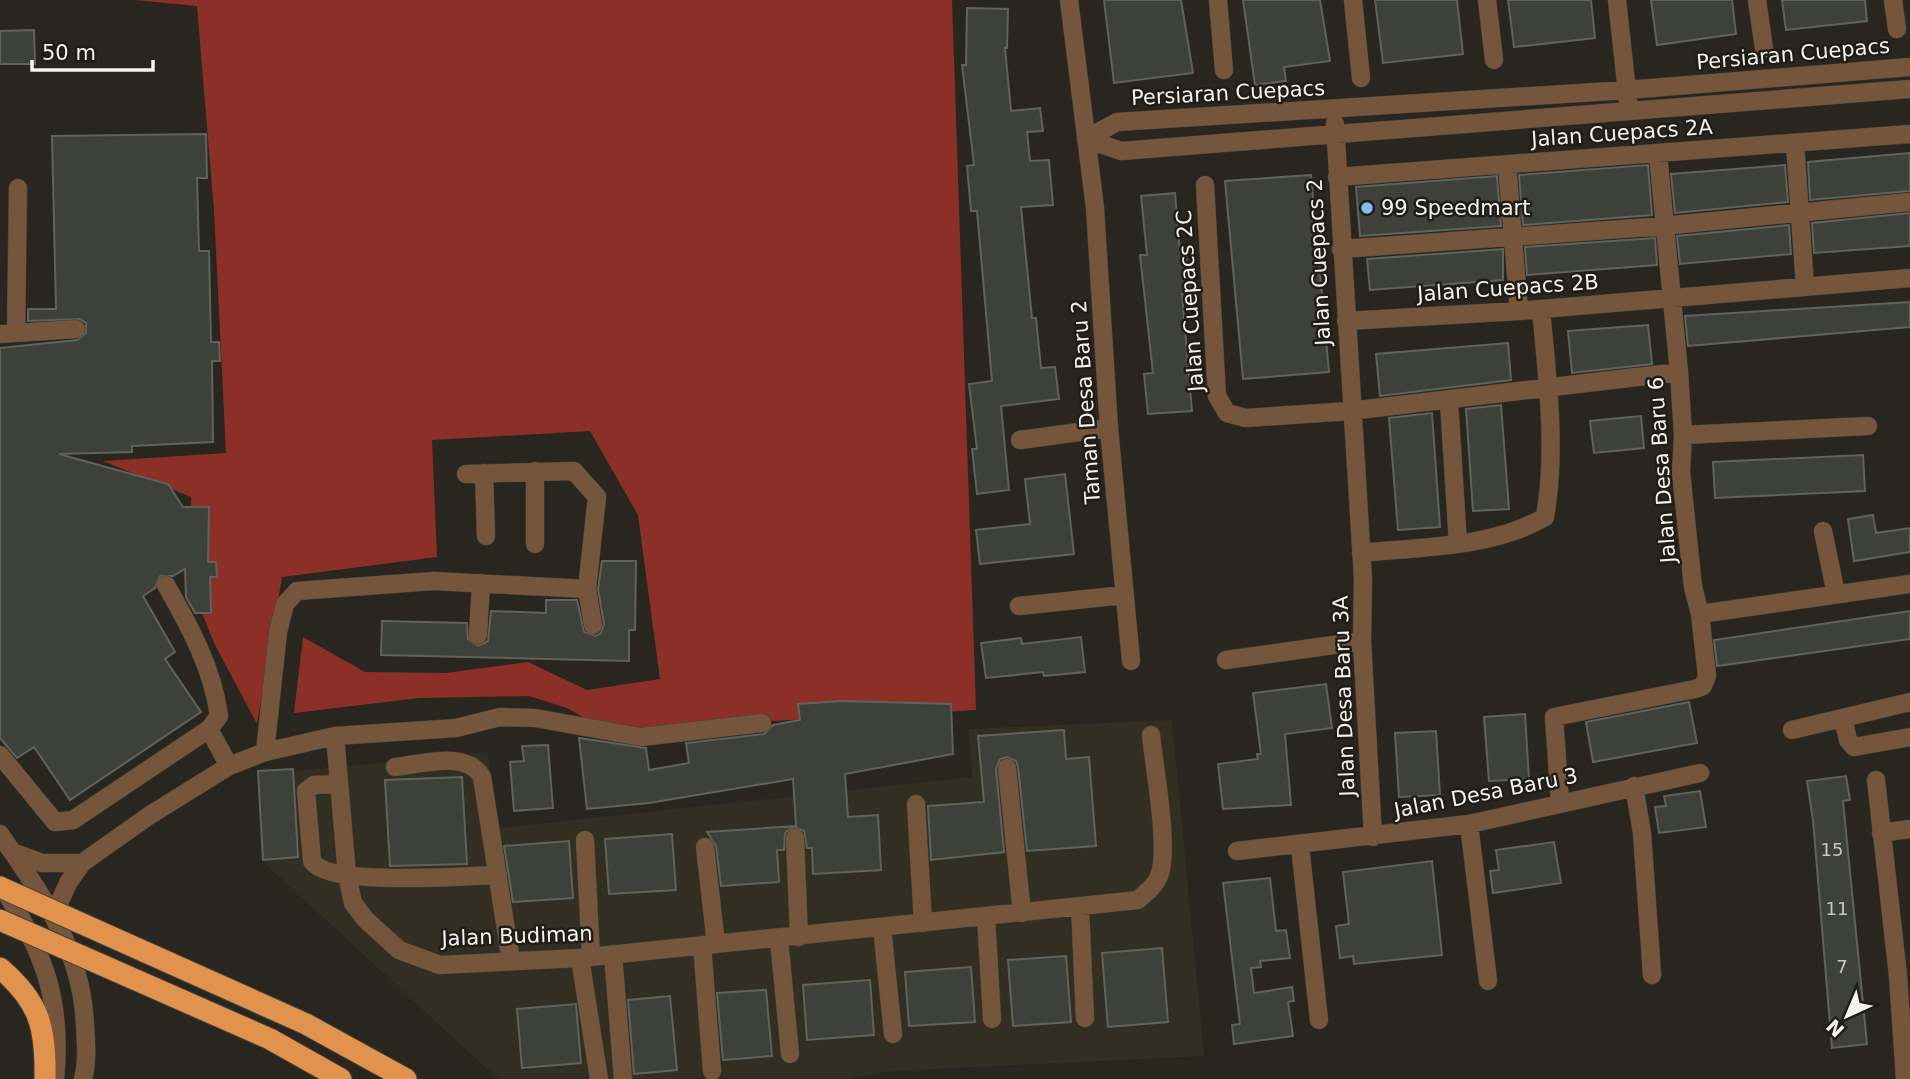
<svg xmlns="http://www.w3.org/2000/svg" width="1910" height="1079" font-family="'DejaVu Sans',sans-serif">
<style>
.built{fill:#322e21}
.forest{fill:#8c3027}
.building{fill:#3e4139;stroke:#60635b;stroke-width:2}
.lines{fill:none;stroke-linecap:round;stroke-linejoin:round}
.minor-casing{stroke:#46433d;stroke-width:19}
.highway-casing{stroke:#46433d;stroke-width:23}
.minor{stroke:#75553b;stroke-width:18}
.highway{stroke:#e1934e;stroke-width:21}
.highway-bridge-casing{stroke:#46433d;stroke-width:23;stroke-linecap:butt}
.highway-bridge{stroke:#e1934e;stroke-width:21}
.poi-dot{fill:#81bcfa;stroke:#1f1d16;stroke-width:2.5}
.labels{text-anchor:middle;stroke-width:5;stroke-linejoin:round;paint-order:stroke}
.number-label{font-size:18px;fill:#c7c6c2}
.street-label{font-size:21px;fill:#f5f3ef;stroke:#1f1d16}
.poi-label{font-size:21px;fill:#f5f3ef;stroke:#1f1d16;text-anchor:start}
</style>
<rect width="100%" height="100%" fill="#292620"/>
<path class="built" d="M1172 720 1204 1056 892 1071 847 1079H498L262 861 258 775 487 752 500 828 972 777 969 729Z"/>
<path class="forest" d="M135 0H952L976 710 695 725 614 735 567 708 529 696 419 698 294 713 303 637 365 672 446 673 528 662 587 690 660 679 638 515 590 431 432 440 437 557 282 577 257 724 214 643 194 593 191 497 103 461 226 453 214 210 197 6Z"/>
<path class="building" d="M1104 0H1181L1193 73 1114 83Z
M1243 0H1320L1330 61 1284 67 1286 81 1255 85Z
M1375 0H1457L1463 54 1383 63Z
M1508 0H1591L1595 38 1514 47Z
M1651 0H1732L1736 34 1657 45Z
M1782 0H1865L1867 21 1786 30Z
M967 8 1008 9 1007 48H1005L1011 111 1040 108 1043 131 1027 132 1030 161 1049 160 1053 205 1021 207 1032 318H1036L1041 368 1055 367 1059 399 1001 406 1009 490 977 494 972 449H977L969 384 992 381 977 211H971L967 166 974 165 962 65H966Z
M34 30 35 64H0V31Z
M206 134 207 178H197L199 251H209L211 342H219L220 361H212L213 442 132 446V452L59 454 168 484 183 507H209L208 562H216L217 577H210L211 613H195L186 597 185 569 173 576H160L155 588 143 596 175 652 165 659 201 712 70 800 34 747 17 758 0 738V348L77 340 86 333V323L80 319 28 321V309H56L52 136Z
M1910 153V191L1810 200 1808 162Z
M1648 165 1652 215 1523 225 1519 175Z
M1785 165 1788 202 1675 213 1671 174Z
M1311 175 1329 372 1243 379 1225 181Z
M1497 176 1501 226 1360 236 1356 187Z
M1175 193 1180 252H1186L1190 293 1182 294 1192 411 1148 414 1144 374 1153 373 1140 255H1147L1141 196Z
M1910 213V246L1814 253 1812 223Z
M1789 225 1791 254 1680 264 1677 236Z
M1655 238 1657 265 1527 275 1525 247Z
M1503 249V280L1370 290 1367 259Z
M1910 302V327L1688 346 1685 316Z
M1648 325 1652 364 1572 373 1568 331Z
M1508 343 1511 380 1380 396 1376 354Z
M1501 405 1509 509 1473 511 1466 409Z
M1432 413 1440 527 1398 530 1389 418Z
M1641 416 1644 448 1594 453 1590 421Z
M1863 455 1865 491 1715 498 1713 462Z
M1065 474 1074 554 980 564 976 530 1030 524 1025 479Z
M1873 515 1876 533 1910 528V552L1854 561 1848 519Z
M602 561H636L635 630H629V661L381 655 382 621 467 623 468 639 478 646 488 641 491 611 546 613V600H577L584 632 596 636 601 633 604 624 598 589Z
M1910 611V639L1717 666 1714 640Z
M1081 637 1085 672 1044 676 1043 672 986 678 981 643 1021 638 1022 644Z
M1326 684 1332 728 1285 734 1291 805 1223 809 1218 764 1258 759 1257 754H1261L1253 693Z
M842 701 951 704 953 754 845 774 848 817 878 815 881 870 813 874 812 848H807L804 831 794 827 785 833 784 850H777L779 882 721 886 716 846 707 832 796 826 793 779 649 803 587 809 579 738 646 748 649 770 689 763 686 743 764 734 773 725 800 720 798 704Z
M1689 702 1697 743 1593 762 1586 722Z
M1525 714 1529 779 1489 781 1484 717Z
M1064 730 1066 759 1089 757 1096 846 1027 851 1018 767 1016 761 1007 757 1000 759 996 769 1004 852 931 860 928 806 984 802 978 736Z
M1436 731 1440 795 1399 797 1395 733Z
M548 745 553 808 514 811 510 762 524 761 522 746Z
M293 769 298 857 263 860 258 771Z
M1846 776 1850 800 1843 801 1867 1044 1832 1048 1813 820 1807 781Z
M462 777 467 864 390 866 385 780Z
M1700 791 1706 827 1659 833 1655 807 1666 806 1664 796Z
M672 834 676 890 609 894 605 839Z
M569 841 573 898 513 902 504 846Z
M1554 842 1561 883 1493 893 1490 871 1499 870 1496 850Z
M1432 861 1442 955 1354 964 1353 956 1340 958 1336 926 1349 924 1343 872Z
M1270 878 1276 931 1286 930 1290 958 1260 961 1261 967 1251 968 1254 993 1292 987 1294 1001 1288 1002 1293 1036 1234 1044 1232 1025 1240 1024 1223 883Z
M1162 948 1168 1022 1108 1027 1102 953Z
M1066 956 1071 1022 1013 1026 1008 960Z
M971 967 975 1022 909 1026 905 972Z
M870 980 874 1035 807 1040 803 985Z
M766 990 772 1056 723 1060 717 993Z
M670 996 677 1070 634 1074 628 1000Z
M576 1004 581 1063 522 1068 517 1009Z"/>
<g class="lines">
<g class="minor-casing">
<path id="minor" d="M1069 0 1095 208 1109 428 1131 661
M1218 0 1224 70
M1353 0 1361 78
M1487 0 1494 60
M1617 0 1628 101
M1757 0 1764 49
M1893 0 1897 29
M1335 124 1363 579 1362 641 1373 837
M1086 139 1117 122 1627 90 1910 67
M1086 139 1121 151 1910 89
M1795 143 1805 287
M1507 164 1519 311
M1337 177 1910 134
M1205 185 1217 396 1227 413 1246 418 1350 411 1679 372
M1672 225 1910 202
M1341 249 1664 226
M1346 321 1519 311 1910 278
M16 333 18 188
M0 334 76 329
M1449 402 1458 544
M1683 435 1868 426
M1020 440 1109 428
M484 473 486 536
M466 474 574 471 597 497 587 589 593 625
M1823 531 1836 594
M535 544V471
M1361 553C1420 547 1492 548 1545 517 1557 449 1547 377 1541 309
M1019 606 1124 595
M1700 614 1910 584
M478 635 481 583
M1226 660 1362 641
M1843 718 1848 740 1854 747 1910 737
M209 729 229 766
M1792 730 1910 702
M335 736 456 728 500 717 535 718 641 737 762 723
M265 752 278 632 285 604 297 591 434 581 587 589
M0 755 55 822 73 820 209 729 219 716C213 669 189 625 166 585
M395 767C422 764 467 750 482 777L511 961
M1007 768 1022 913
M1876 780 1898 976 1905 1079
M339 784 314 785 306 791 312 861C328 887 466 876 498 875
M1634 786 1642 833 1652 975
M1560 803 1554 717 1695 689 1703 686 1707 676 1700 614 1693 587 1681 472 1683 435 1679 372 1658 154
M916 804 923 923
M1469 824 1488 981
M1881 833 1910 829
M0 834C42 896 82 948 85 1026 86 1044 88 1061 83 1079
M795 838 799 937
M585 840 591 957
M1300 846 1319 1020
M705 847 716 944
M1237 851 1469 824 1700 773
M12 852 42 863H82
M1 885C43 950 63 1000 55 1079
M1080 907 1085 1018
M54 915 68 883 82 863 150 815 229 766 265 752 335 736 347 875 353 903 365 919 399 950 440 965 580 958 1138 900C1146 892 1155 887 1159 876 1170 851 1154 766 1151 735
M986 916 992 1019
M882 928 893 1034
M779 939 790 1054
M702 945 712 1071
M613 954 623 1079
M580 958 599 1079"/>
</g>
<g class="highway-casing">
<path id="highway" d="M0 968C40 1002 46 1028 45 1079
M306 1024 406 1079
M270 1039 341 1079"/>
</g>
<use href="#minor" class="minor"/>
<use href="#highway" class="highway"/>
<g class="highway-bridge-casing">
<path id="highway-bridge" d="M0 887 306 1024
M0 920 270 1039"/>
</g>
<use href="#highway-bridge" class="highway-bridge"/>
</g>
<circle class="poi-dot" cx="1367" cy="208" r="7"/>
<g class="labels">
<g class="number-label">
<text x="1832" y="856">15</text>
<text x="1837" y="915">11</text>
<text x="1842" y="973">7</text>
</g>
<g class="street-label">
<text transform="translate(1793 54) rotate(-5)" y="7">Persiaran Cuepacs</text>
<text transform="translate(1228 93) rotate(-3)" y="7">Persiaran Cuepacs</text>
<text transform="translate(1622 133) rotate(-4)" y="7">Jalan Cuepacs 2A</text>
<text transform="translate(1319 262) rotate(-93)" y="7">Jalan Cuepacs 2</text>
<text transform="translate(1508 288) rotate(-4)" y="7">Jalan Cuepacs 2B</text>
<text transform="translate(1190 301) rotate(-94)" y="7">Jalan Cuepacs 2C</text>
<text transform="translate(1086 402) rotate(-94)" y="7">Taman Desa Baru 2</text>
<text transform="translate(1662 470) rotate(-94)" y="7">Jalan Desa Baru 6</text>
<text transform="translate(1344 696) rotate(-92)" y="7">Jalan Desa Baru 3A</text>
<text transform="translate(1486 793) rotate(-11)" y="7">Jalan Desa Baru 3</text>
<text transform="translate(517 936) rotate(-2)" y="7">Jalan Budiman</text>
</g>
<g class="poi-label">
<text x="1381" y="215">99 Speedmart</text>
</g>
</g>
<g transform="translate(1847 1016) rotate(224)" stroke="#1f1d16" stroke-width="5" paint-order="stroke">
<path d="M0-5L12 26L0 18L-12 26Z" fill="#f5f3ef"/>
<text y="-10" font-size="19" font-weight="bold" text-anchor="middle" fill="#f5f3ef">N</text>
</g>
<path d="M32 60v10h121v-10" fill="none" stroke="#f5f3ef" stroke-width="3.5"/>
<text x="42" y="60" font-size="21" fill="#f5f3ef" stroke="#1f1d16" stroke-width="5" paint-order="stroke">50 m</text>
</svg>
